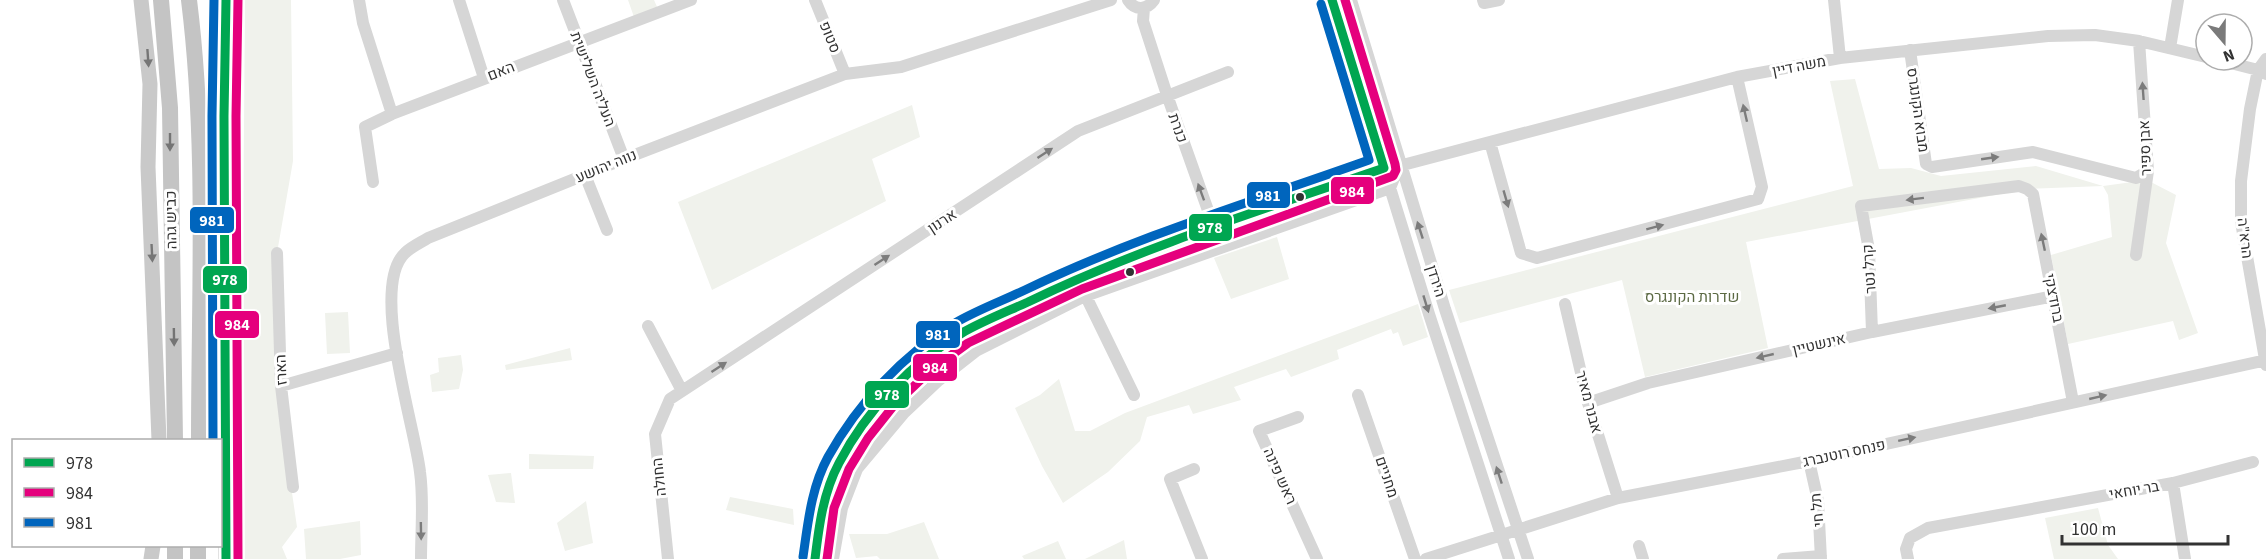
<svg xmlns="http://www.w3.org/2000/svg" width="2266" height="559" font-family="'Source Sans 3',Heebo,sans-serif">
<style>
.green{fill:#f0f2ec}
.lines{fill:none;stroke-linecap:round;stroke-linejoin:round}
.minor{stroke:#d6d6d6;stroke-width:12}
.major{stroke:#c9c9c9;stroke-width:15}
.highway{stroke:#c4c4c4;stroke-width:16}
.bus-1-casing{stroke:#fff;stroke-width:14}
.bus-2-casing{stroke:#fff;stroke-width:14}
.bus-3-casing{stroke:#fff;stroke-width:14}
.bus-1{stroke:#00a651;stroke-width:9}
.bus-2{stroke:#e5007d;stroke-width:9}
.bus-3{stroke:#0065bd;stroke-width:9}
.oneway{fill:#767676}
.oneway2{fill:#7c7c7c}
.oneway3{fill:#747474}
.bus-dot{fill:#323232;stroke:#fff;stroke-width:2}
.labels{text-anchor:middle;stroke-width:6;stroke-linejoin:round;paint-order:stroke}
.street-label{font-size:15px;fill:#323232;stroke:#fff}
.park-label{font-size:15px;fill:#5c6a44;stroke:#fff}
.line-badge{stroke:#fff;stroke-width:2}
.badge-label{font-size:16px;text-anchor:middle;font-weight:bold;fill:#fff}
</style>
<rect width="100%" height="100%" fill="#fff"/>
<path class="green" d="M245 0H291L293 161 277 253 289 472 297 527 282 547 287 559H243L242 383Z
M628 0H654L658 9 634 17Z
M1855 79 1879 169 1911 168 1941 176 2036 166 2103 186 2147 180 2176 195 2166 243 2198 333 2179 340 2173 321 2068 344 2051 255 2112 237 2108 195 2103 186 2027 189 1746 242 1768 348 1645 377 1622 280 1460 323 1449 290 1853 186 1830 81Z
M912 105 920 137 872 159 886 201 712 290 678 202Z
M1277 237 1289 279 1231 299 1214 258Z
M1418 304 1428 337 1403 346 1398 332 1393 334 1391 329 1337 350 1339 359 1291 377 1286 369 1234 387 1241 400 1193 414 1189 405 1147 417 1140 441 1108 472 1063 503 1042 466 1015 408 1040 395 1059 379 1075 431H1090L1125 413Z
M348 312 350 353 327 354 325 313Z
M570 348 572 360 506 370 505 365Z
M461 355 463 370 459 389 432 392 430 375 439 372 438 358Z
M529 454 594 456 593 469H529Z
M511 473 515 503 496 502 488 475Z
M730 497 793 509 794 525 726 510Z
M586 501 593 543 565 551 557 523Z
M2098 508 2108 545 2118 559H2054L2045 518Z
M360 521 361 555 340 559H306L304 529Z
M924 522 939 559H880L877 556 856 558 849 534H887Z
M1124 540 1127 559H1085Z
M1058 541 1066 559H1024L1022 556Z"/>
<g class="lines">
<path class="minor" d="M359 0 363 23 392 114
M459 0 484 78
M563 0 624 159
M815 0 845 74
M1128 0C1135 11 1147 10 1154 0
M1332 0 1429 314 1509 559
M1351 0 1445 309 1528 559
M1483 0 1484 3 1499 0
M1834 0 1840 58
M1144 8 1143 21 1167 95 1221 247
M2170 48 2178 0
M1910 50 1926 164 1932 167 2033 152 2136 178 2148 171
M2219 60 2258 70 2266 74
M1490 142 1521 253 1537 258 1758 199 1762 187 1737 77
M585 175 607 230
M373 182 365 127 392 114 691 0
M277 253 281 386 293 487
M2136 255 2148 171 2139 41
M1077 278 1134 395
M1565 304 1588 403 1618 498
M648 326 682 391
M1872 332 1869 250 1861 206 2019 186 2027 189 2033 194 2073 402
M923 361 939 380
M2266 365 2241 222V181L2250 109 2258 70 2266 59
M281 386 397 353
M1358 395 1415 559
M1588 403 1648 383 1872 332 2054 296
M1298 417 1259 431 1317 559
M1809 461 1818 501 1821 559
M1194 469 1170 479 1202 559
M2173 483 2185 559
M1639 546 1643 559
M421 559C421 530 424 500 420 472 415 426 369 287 405 253 411 247 420 243 428 238L624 159 845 74 901 67 1111 0
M668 559 655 434 670 399 1078 131 1228 72
M815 559C816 542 818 522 822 505 838 438 904 367 962 333 975 325 989 319 1003 312 1053 287 1105 267 1158 248 1233 220 1309 194 1384 168L1399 166 1737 77 1840 58 2048 36 2095 35 2139 41 2206 57
M833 559 842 508 857 469 904 413 939 380 976 351 1085 296 1390 188 1399 166
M1426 559 1618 498 1809 461 2266 360
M1783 559 1821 556
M1908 559 1906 549 1910 538 1928 528 2173 483 2253 462"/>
<path class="major" d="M141 0 150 84 148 167 159 440
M151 559 153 546
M226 559 224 116 226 0"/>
<path class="highway" d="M161 0 170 108 175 440
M189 0C207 145 199 294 199 440
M175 559V546
M198 559V546"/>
<g class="bus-1-casing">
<path id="bus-1" d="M226 0 224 116 226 559
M1332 0 1384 168
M815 559C819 526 823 493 839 463 866 411 912 362 962 333 983 321 1006 312 1028 302 1142 247 1265 209 1384 168"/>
</g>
<g class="bus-2-casing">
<path id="bus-2" d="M238 0 236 116 238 559
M827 559 834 508 849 469 868 438 895 404 931 370 968 343 1082 289 1393 176 1396 170 1395 164 1345 0"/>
</g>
<g class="bus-3-casing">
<path id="bus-3" d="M213 440 212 116 214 0
M803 557C808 523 811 488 828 457 858 403 903 355 955 323 977 310 1002 301 1025 290 1135 237 1254 201 1369 160L1321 4"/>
</g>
<use href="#bus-1" class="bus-1"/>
<use href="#bus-2" class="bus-2"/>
<use href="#bus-3" class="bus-3"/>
</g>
<defs><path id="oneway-solid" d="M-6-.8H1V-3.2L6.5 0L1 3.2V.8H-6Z" transform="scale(1.5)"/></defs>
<g class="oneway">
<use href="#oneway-solid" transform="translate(148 58) rotate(86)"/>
<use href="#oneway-solid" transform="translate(152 253) rotate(87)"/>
</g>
<g class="oneway2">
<use href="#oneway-solid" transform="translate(2143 91) rotate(-94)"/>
<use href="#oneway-solid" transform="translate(1745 113) rotate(-103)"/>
<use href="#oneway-solid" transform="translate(1045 153) rotate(-33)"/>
<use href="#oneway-solid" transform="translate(1990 158) rotate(-8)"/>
<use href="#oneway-solid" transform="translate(1201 192) rotate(-110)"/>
<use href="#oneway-solid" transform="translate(1506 199) rotate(74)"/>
<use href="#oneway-solid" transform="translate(1915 199) rotate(173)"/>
<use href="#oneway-solid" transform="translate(1655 227) rotate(-15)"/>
<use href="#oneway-solid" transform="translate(1420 230) rotate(-108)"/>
<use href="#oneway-solid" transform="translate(2043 242) rotate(-102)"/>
<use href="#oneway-solid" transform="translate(882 260) rotate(-33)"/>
<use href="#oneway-solid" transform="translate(1426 304) rotate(73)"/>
<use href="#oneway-solid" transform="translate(1997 307) rotate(169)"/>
<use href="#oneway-solid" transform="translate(1765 356) rotate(167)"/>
<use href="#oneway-solid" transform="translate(719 367) rotate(-33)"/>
<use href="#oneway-solid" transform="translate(2098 397) rotate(-13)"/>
<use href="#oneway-solid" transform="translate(1907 439) rotate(-12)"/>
<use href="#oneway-solid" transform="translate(1499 475) rotate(-108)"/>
<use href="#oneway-solid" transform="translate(421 531) rotate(89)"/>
</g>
<g class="oneway3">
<use href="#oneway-solid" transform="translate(170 142) rotate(90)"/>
<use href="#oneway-solid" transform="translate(174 337) rotate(89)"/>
</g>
<g class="bus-dot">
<circle cx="1300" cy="197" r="5"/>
<circle cx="1130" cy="272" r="5"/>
</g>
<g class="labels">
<g class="street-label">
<text transform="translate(830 37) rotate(68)" y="5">סטופ</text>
<text transform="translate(1799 66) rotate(-11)" y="5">משה דיין</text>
<text transform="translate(501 71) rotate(-21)" y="5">האם</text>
<text transform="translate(593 79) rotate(69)" y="5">העליה השלישית</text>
<text transform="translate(1918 110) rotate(82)" y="5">מבוא הקונגרס</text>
<text transform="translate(1178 128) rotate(70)" y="5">כנרת</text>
<text transform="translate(2145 148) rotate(-92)" y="5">אבן ספיר</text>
<text transform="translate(606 166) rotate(-22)" y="5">נווה יהושע</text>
<text transform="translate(171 220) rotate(-91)" y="5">כביש גהה</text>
<text transform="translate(942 221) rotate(-33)" y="5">ארנון</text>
<text transform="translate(2245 238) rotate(83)" y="5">הרא"ה</text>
<text transform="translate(1869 269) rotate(-94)" y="5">קרל נטר</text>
<text transform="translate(1436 281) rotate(72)" y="5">הירדן</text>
<text transform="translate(2054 298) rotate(79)" y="5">ברודצקי</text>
<text transform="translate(1819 344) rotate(-13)" y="5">אינשטיין</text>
<text transform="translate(281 370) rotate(-93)" y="5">הארז</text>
<text transform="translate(1589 402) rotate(75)" y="5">אבנר מאיר</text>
<text transform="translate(1844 453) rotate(-12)" y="5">פנחס רוטנברג</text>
<text transform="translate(1280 476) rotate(66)" y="5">ראש פינה</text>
<text transform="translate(659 477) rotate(-96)" y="5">החולה</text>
<text transform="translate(1387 477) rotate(71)" y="5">מחניים</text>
<text transform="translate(2134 490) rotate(-10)" y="5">בר יוחאי</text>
<text transform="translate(1817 510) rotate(-96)" y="5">תל חי</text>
</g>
<g class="park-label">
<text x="1692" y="302">שדרות הקונגרס</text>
</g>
</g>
<g class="line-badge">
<rect x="1330" y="176" width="45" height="29" rx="6" fill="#e5007d"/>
<rect x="1246" y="181" width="45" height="28" rx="6" fill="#0065bd"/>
<rect x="189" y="206" width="46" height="28" rx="6" fill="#0065bd"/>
<rect x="1188" y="213" width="45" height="29" rx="6" fill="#00a651"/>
<rect x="202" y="265" width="46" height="29" rx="6" fill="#00a651"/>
<rect x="214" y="310" width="46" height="29" rx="6" fill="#e5007d"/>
<rect x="915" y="320" width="46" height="29" rx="6" fill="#0065bd"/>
<rect x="912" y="353" width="46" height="29" rx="6" fill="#e5007d"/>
<rect x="864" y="380" width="46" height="29" rx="6" fill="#00a651"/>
</g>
<g class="badge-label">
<text x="1352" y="197">984</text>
<text x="1268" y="201">981</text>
<text x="212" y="226">981</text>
<text x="1210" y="233">978</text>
<text x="225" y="285">978</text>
<text x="237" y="330">984</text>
<text x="938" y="340">981</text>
<text x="935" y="373">984</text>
<text x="887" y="400">978</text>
</g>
<rect x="12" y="439" width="210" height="108" fill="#ffffff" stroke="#adadad" stroke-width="1.5"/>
<rect x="24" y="458" width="30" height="9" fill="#00a651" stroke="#adadad" stroke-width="1.5"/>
<text x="66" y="469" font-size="18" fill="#323232">978</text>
<rect x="24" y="488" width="30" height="9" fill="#e5007d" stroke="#adadad" stroke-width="1.5"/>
<text x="66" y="499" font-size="18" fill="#323232">984</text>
<rect x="24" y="518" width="30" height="9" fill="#0065bd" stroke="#adadad" stroke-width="1.5"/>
<text x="66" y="529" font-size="18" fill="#323232">981</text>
<g transform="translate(2224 42) rotate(160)"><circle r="28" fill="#ffffff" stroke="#adadad" stroke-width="1.5"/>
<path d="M0-4.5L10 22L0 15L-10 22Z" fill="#7a7a7a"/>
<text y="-9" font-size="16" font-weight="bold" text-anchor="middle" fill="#323232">N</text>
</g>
<path d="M2062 535v9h166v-9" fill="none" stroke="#323232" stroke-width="3"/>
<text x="2071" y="535" font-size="18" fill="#323232" stroke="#ffffff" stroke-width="4.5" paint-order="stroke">100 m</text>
</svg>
